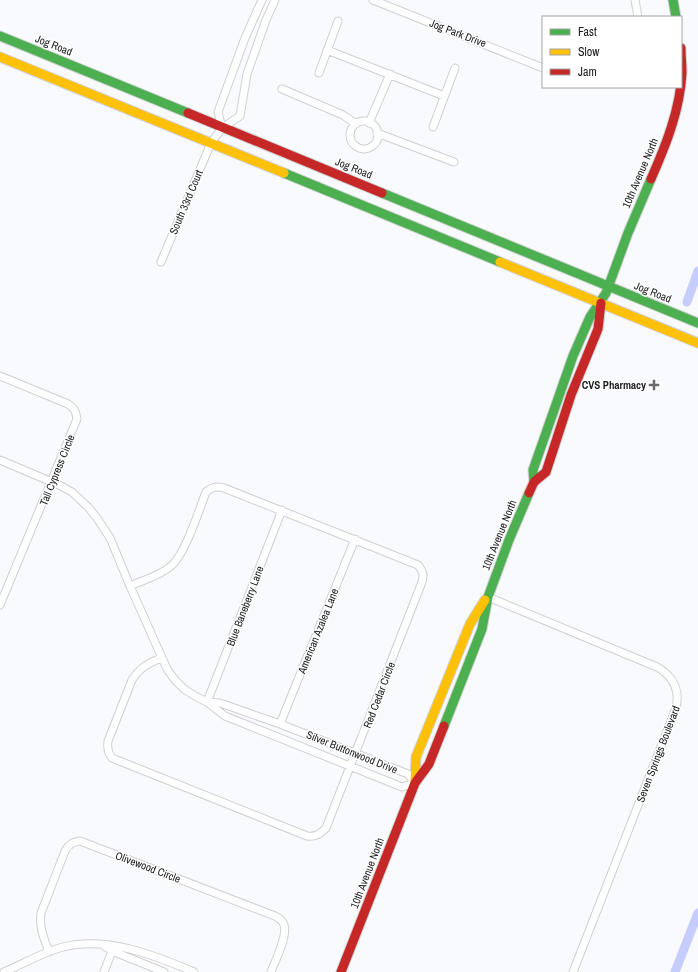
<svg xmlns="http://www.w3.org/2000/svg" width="698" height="972" font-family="'Archivo Narrow',sans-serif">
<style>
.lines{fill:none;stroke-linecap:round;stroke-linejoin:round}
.canal{stroke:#c6ccfc;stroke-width:9}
.street-casing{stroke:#cfd0d3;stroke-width:9}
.fast-casing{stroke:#cfd0d3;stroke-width:11}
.slow-casing{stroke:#cfd0d3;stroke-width:11}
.jam-casing{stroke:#cfd0d3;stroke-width:11}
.street{stroke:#fefeff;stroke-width:7}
.fast{stroke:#4caf50;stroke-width:9}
.slow{stroke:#ffc107;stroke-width:9}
.jam{stroke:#c62828;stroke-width:9}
.poi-dot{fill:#69696c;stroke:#fff;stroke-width:1.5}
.labels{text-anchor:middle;stroke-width:3;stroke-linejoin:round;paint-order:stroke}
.street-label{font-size:11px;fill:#1b1b1e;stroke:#fff}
.poi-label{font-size:11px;font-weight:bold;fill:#1b1b1e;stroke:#fff;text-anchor:end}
</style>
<rect width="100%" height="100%" fill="#f9fafd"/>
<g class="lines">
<path class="canal" d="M687 302 698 271
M675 972 698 913"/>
<g class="street-casing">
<path id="street" d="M373 0 543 68
M635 0 638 17
M327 50 444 96
M319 73 338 21
M282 89 343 115 356 124
M350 135a14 14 0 1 1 28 0a14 14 0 1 1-28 0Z
M369 123 390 74
M433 127 455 68
M222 128 218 112 245 38 262 0
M377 133 454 162
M161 262 211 143 222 128 240 116 247 74 266 20 275 0
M0 376 68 404C74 408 76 411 77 419L0 605
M0 460 59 485 72 492 88 507 97 518 110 538 130 586 167 669 175 680 184 689 195 696 207 702 225 716 402 787 415 783 408 774 280 724 220 703 207 702
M130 586C143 580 160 576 171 566 185 555 199 510 206 492 212 487 216 486 224 488L418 565C423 571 424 575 422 582L326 828C320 834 316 837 307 836L112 758C108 753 107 748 108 741L132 680C139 668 149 663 161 658
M488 597 657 667C673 676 680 690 676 708L573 972
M207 702 282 510
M280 724 355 539
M103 945 112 951 164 972
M49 952C44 938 39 928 41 913L65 851C69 844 73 842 80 841L275 916C279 918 283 921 284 925 288 936 275 961 271 972
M4 972C23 964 43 952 63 947 107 936 154 955 194 972
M104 972 112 951"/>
</g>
<g class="fast-casing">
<path id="fast" d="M673 0 676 17
M0 36 188 113
M284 173 500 262
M382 193 698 323
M534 482 533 470 573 356 590 317 606 293 628 233 651 179
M444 726 482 629 488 597 509 540 529 493"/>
</g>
<g class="slow-casing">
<path id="slow" d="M0 57 284 173
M500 262 698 343
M415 783 416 757 470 624 485 600"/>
</g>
<g class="jam-casing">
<path id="jam" d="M188 113 382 193
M651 179C666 145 680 110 682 73 682 65 681 56 681 48
M529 493 534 482 546 472 571 395 598 329 601 303
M341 972 415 783 429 764 444 726"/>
</g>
<use href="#street" class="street"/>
<use href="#fast" class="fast"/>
<use href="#slow" class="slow"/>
<use href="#jam" class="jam"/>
</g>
<path class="poi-dot" d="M652 379h4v4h4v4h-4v4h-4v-4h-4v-4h4z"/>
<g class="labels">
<g class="street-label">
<text transform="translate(458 33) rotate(21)" y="4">Jog Park Drive</text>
<text transform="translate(54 45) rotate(22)" y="4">Jog Road</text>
<text transform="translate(354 168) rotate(22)" y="4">Jog Road</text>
<text transform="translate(640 173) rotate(-67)" y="4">10th Avenue North</text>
<text transform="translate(186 202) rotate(-67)" y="4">South 33rd Court</text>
<text transform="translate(653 292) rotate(22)" y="4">Jog Road</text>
<text transform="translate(57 470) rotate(-68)" y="4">Tall Cypress Circle</text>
<text transform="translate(499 535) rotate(-68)" y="4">10th Avenue North</text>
<text transform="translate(245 606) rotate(-69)" y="4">Blue Baneberry Lane</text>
<text transform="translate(318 631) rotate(-68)" y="4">American Azalea Lane</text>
<text transform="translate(379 695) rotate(-69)" y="4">Red Cedar Circle</text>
<text transform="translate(352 752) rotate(22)" y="4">Silver Buttonwood Drive</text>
<text transform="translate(658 754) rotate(-69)" y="4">Seven Springs Boulevard</text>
<text transform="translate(148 867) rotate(21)" y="4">Olivewood Circle</text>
<text transform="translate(367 873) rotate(-69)" y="4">10th Avenue North</text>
</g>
<g class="poi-label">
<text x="646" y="389">CVS Pharmacy</text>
</g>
</g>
<rect x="542" y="16" width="140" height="72" fill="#ffffff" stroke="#a4a4a5"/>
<rect x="550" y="29" width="20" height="6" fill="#4caf50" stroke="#a4a4a5"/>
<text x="578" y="36" font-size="12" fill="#1b1b1e">Fast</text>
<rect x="550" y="49" width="20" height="6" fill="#ffc107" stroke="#a4a4a5"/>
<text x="578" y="56" font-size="12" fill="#1b1b1e">Slow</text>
<rect x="550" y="69" width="20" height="6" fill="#c62828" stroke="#a4a4a5"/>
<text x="578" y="76" font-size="12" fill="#1b1b1e">Jam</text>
</svg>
